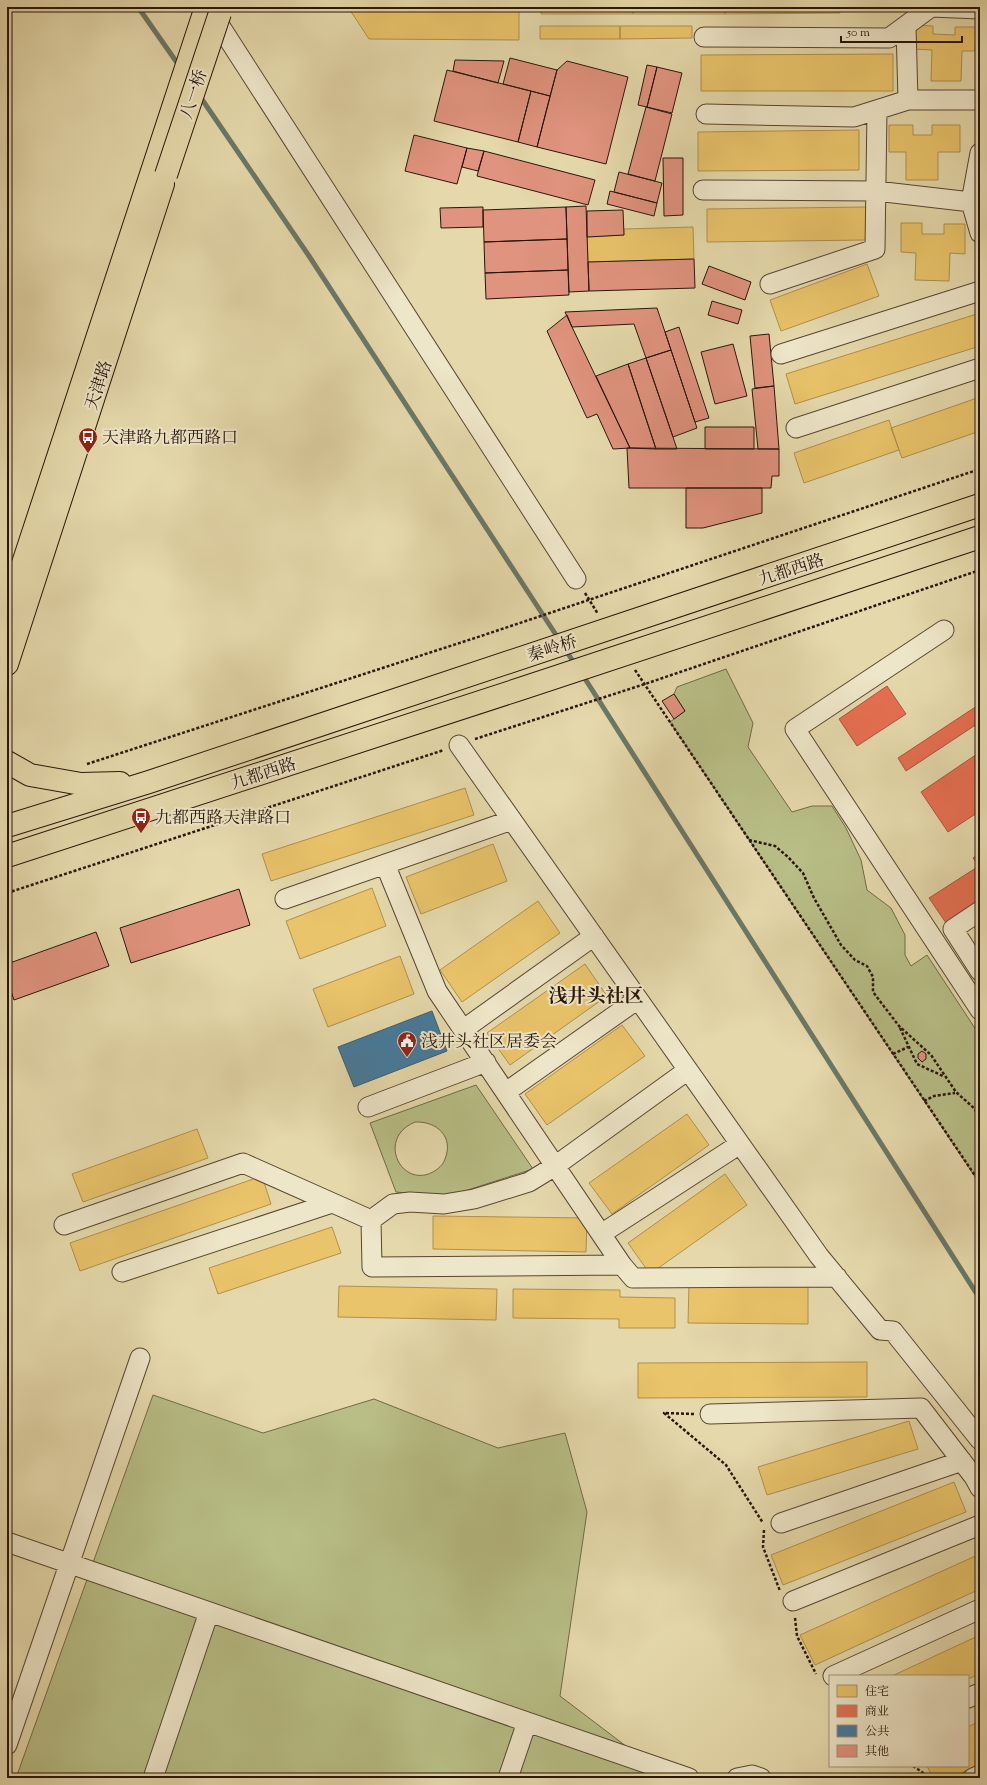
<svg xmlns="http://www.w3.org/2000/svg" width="987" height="1785" font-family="'Sorts Mill Goudy','Noto Serif SC',serif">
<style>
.green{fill:#b8be86;stroke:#706a48;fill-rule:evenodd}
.homes{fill:#e9c46a;stroke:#af904d}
.shops{fill:#e76f51;stroke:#ae543b}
.public{fill:#457b9d;stroke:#3d5c71}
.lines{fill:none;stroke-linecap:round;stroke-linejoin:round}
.stream{stroke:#6a7867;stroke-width:5}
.building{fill:#e0937e;stroke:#291509}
.minor-casing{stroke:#584632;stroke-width:21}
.major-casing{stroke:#291509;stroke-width:24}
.path{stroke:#291509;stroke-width:2.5;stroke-dasharray:3 2;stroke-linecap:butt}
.minor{stroke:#eee6c8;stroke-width:19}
.major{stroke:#e5d9ab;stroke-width:22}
.major-bridge-casing{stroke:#291509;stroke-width:24;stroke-linecap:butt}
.major-bridge{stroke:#e5d9ab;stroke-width:22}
.labels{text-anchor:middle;stroke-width:4;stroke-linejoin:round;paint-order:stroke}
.street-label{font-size:17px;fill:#291509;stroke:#eee6c8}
.poi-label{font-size:17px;fill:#291509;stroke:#eee6c8;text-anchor:start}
.quarter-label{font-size:19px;font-weight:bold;fill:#291509;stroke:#eee6c8}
</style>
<rect width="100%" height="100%" fill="#e5d9ab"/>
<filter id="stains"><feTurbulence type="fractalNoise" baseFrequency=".005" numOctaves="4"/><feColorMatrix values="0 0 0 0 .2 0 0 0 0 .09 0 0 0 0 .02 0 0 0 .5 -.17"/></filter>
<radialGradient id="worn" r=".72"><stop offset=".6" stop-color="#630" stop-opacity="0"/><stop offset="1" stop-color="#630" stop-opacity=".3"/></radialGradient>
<path class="green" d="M726 669 753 723 748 747 792 812 812 806H832L846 828 861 860 867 890 891 908 905 935V955L911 966 927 955 980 1036V1184L670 722 685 711 674 694 677 687Z
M476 1085 533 1169 446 1197 396 1192 370 1123ZM415 1122C437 1121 454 1137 445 1159 443 1165 438 1169 433 1172 401 1189 376 1138 415 1122Z
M153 1395 263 1433 374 1399 498 1448 565 1433 587 1512 560 1696 668 1778H16Z"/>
<path class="homes" d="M348 7H519V40L369 39Z
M541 7H633V14H541Z
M633 7H725V14H633Z
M725 7H840V13L725 14Z
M913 25 933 26V34L955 35V27H976L975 51H962L961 81H931L932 50 913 49Z
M540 26H620V39H540Z
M620 26H692V38L620 39Z
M893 54V91H701V55Z
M889 125H913V135H932V125H960V152H938V180H906V152H889Z
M859 130V170L698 171V132Z
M866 207 867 240 707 242V209Z
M901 223H922V234H944V224H965V254L950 253 949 281 915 280 916 253 901 252Z
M693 227 694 259 588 262 587 237 624 235V229Z
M867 264 879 296 781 331 770 300Z
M980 313V346L795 404 786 374Z
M980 397V431L902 458 891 428Z
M889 420 899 450 804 483 794 453Z
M465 788 474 815 271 881 262 854Z
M493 844 507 881 421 914 406 877Z
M372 888 386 926 300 959 286 921Z
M538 901 560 933 462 1002 440 970Z
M400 956 414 994 328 1027 313 989Z
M585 964 607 996 510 1065 487 1033Z
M622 1025 645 1056 547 1125 525 1094Z
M687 1114 709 1145 612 1214 589 1183Z
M197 1129 208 1158 83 1202 72 1174Z
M725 1174 747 1205 650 1274 628 1243Z
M262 1176 271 1204 80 1271 70 1243Z
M433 1216 587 1218 586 1252 433 1249Z
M332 1227 341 1253 218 1294 209 1268Z
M689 1284 808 1285V1324L688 1323Z
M339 1286 497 1289 496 1320 338 1317Z
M513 1289 620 1290V1297L675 1298V1328H619V1319L513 1318Z
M867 1362V1397L638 1398V1363Z
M909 1421 918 1449 767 1495 758 1467Z
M954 1482 966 1512 783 1585 771 1555Z
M980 1554V1589L815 1665 800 1635Z
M980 1635V1674L968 1679V1676H892Z
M980 1721V1764L951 1778H933L927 1766H968V1727Z"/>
<path class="shops" d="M887 686 906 714 857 746 839 719Z
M980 704V722L906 771 898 758Z
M980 752V811L948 832 921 792Z
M980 854V868L973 858Z
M979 866 980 868V901L946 923 929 898Z"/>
<path class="public" d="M432 1011 447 1051 354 1087 338 1047Z"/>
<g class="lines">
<path class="stream" d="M138 7 180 67
M199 95 309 256 560 641
M565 649 576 666
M582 674 980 1299"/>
</g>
<path class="building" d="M510 58 557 70 550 96 503 84Z
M455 60 504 61 498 83 453 71Z
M567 61 628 77 606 164 537 147 557 70Z
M647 65 657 67 647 107 638 105Z
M657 67 682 73 672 113 647 107Z
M447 70 531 91 518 142 434 121Z
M531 91 550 96 537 147 518 142Z
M646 107 672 114 655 181 628 174Z
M414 135 467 148 457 184 405 171Z
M467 148 484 151 478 171 462 167Z
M484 151 595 180 588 205 477 176Z
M663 158H683V215L664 216Z
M619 172 662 183 657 203 614 192Z
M610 191 657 203 654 216 607 204Z
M586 206 589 291 569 292 566 207Z
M483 207V227L441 228 440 208Z
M566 207 567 239 484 242 483 210Z
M623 210 624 235 587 237V211Z
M567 239 568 270 485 273 484 242Z
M694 259 695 288 589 291 588 262Z
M709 266 751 282 745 300 702 284Z
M568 270 569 295 486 299 485 273Z
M712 301 742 310 738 324 708 315Z
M657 308 671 350 646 358 634 324 572 327 565 312Z
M567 315 572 327 630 448 613 449 597 414 587 418 585 414 547 331Z
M679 327 709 418 695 422 665 332Z
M769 334 774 386 755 388 750 336Z
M733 344 747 396 715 404 701 352Z
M671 350 697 428 673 437 646 358Z
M646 358 673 437 677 449H656L628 364Z
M628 364 656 449 630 448 596 376Z
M774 386 779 449H758L752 389Z
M705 427H754V449H705Z
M627 448 779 449V476H772L771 488H629Z
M686 488H762V513L703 528H686Z
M674 694 685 711 674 719 662 701Z
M239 889 250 925 131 963 120 928Z
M96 932 109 966 14 1000 7 979V964Z
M922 1051 926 1054V1059L922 1062 918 1058V1054Z"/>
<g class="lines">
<g class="minor-casing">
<path id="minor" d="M211 12 576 579
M906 26 908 100
M704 37 889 38 931 7 980 9
M706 114 854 117 908 100H980
M980 153 971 202 980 233
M703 190 876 191 971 202
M770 284 875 249 877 110
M781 354 980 291
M796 428 980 368
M944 630 795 729 980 1010
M459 745 819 1256 880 1330 893 1331 980 1440
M285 899 512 820
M980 911 953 929 980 971
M464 1029 594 936
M506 1092 638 999
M368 1107 486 1062
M371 1220 393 1204 410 1202 444 1204 474 1199 529 1182 555 1166 688 1070
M64 1225 243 1163 371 1220 372 1267 622 1265 437 991 385 864
M601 1234 740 1144
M622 1265 633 1278 837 1277
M122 1272 332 1203
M710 1414 921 1408 974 1477 980 1488
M781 1523 962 1461
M7 1542 689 1778
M793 1601 980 1525
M833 1676 980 1609
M968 1698 980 1693
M7 1745 140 1358
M153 1778 209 1612
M508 1778 527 1722
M737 1778 752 1775 761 1778
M973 1778 980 1775"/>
</g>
<g class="major-casing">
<path id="major" d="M7 612 206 7
M7 664 163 184
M7 762 30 775 81 784 120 783
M7 826 149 782 980 505
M7 856 520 689 980 537"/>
</g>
<path class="path" d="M585 593 598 614
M635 670 980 1183
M475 739 645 684 980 570
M87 764 481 636 980 469
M749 840 775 846 788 857 803 873 814 898 841 945 855 960 867 966 873 977V992L899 1026 931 1055 956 1092 975 1109 980 1121
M7 893 444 750
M900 1028 917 1064 943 1076
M893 1054 908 1047
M924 1101 934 1096 955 1093
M694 1414 664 1413 726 1465 763 1523
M764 1530 763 1547 780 1591
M795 1618 797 1636 816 1674
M913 1766 922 1772 927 1778"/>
<use href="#minor" class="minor"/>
<use href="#major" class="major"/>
<g class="major-bridge-casing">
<path id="major-bridge" d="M166 175 220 13"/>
</g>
<use href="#major-bridge" class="major-bridge"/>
</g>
<defs>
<g id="bus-pin" transform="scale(1)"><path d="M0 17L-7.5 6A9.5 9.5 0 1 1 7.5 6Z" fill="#8f2418" stroke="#eee6c8"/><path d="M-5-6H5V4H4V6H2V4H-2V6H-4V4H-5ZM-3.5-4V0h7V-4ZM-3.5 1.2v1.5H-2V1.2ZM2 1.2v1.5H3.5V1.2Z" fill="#fff"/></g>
<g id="civic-pin" transform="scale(1)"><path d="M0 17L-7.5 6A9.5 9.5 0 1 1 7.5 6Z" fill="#8f2418" stroke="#eee6c8"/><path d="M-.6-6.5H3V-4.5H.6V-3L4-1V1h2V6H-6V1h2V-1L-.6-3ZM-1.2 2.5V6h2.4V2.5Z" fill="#fff"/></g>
</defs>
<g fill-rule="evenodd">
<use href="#bus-pin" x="88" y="437"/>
<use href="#bus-pin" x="141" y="817"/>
<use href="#civic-pin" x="407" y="1041"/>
</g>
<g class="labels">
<g class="street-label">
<text transform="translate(193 94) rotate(-72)" y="6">八一桥</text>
<text transform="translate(98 385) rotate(-72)" y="6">天津路</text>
<text transform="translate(791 569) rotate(-18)" y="6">九都西路</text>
<text transform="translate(552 648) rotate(-18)" y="6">秦岭桥</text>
<text transform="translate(263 773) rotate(-18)" y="6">九都西路</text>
</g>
<g class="poi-label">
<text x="102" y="443">天津路九都西路口</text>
<text x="155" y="823">九都西路天津路口</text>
<text x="421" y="1047">浅井头社区居委会</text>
</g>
<g class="quarter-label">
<text x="596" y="1002">浅井头社区</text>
</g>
</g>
<rect width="987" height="1785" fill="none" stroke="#e5d9ab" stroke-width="24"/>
<rect x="8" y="8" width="971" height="1769" fill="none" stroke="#291509" stroke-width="2"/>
<rect x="12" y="12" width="963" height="1761" fill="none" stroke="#291509"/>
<rect x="829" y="1675" width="140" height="92" fill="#eee6c8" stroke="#9f927c"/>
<rect x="837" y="1685" width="20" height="12" fill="#e9c46a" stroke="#9f927c"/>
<text x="865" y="1695" font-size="12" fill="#291509">住宅</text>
<rect x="837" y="1705" width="20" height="12" fill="#e76f51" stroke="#9f927c"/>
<text x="865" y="1715" font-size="12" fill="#291509">商业</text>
<rect x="837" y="1725" width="20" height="12" fill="#457b9d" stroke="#9f927c"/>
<text x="865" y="1735" font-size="12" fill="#291509">公共</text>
<rect x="837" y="1745" width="20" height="12" fill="#e0937e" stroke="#9f927c"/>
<text x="865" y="1755" font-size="12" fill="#291509">其他</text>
<path d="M841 36v6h121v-6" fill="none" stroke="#291509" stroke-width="2"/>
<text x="847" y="36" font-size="12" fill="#291509" stroke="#eee6c8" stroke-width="3" paint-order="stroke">50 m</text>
<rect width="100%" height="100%" filter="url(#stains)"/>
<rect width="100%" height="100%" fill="url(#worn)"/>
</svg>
